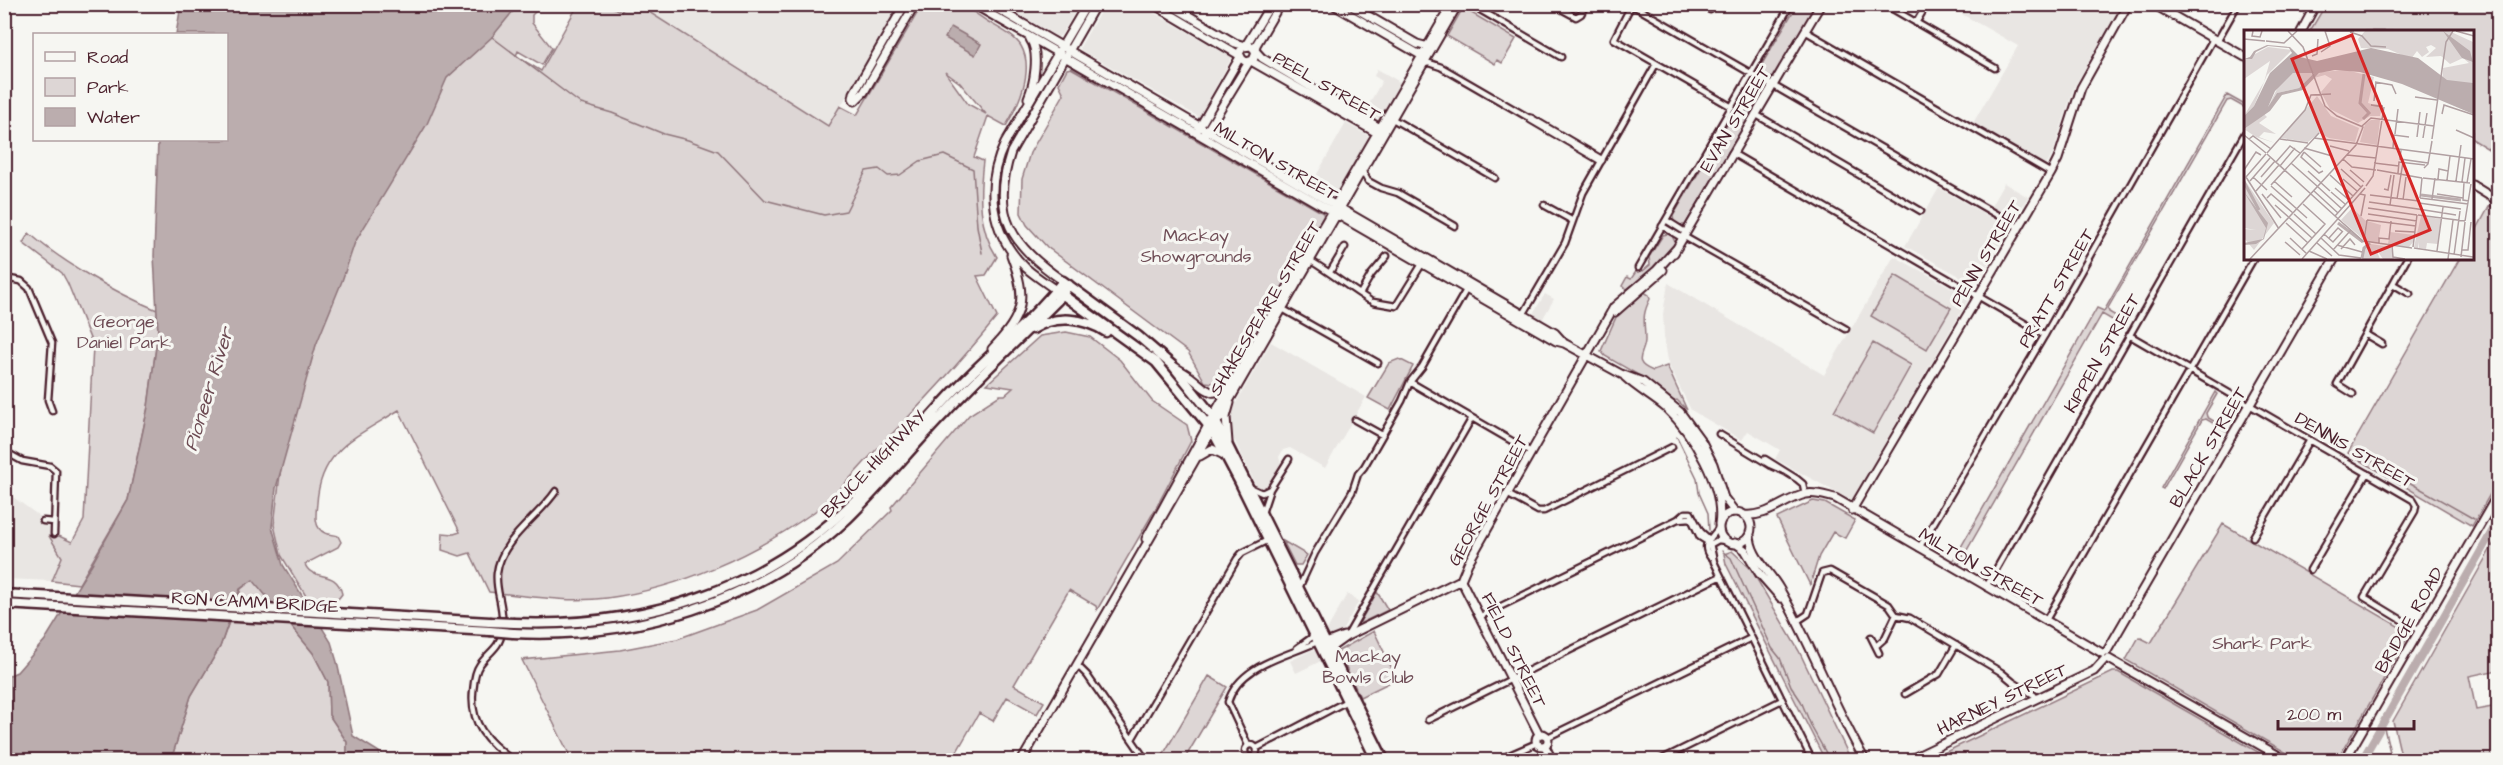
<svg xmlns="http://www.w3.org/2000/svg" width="2503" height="765" font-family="'Architects Daughter',sans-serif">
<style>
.built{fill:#e9e6e3}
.green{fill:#ddd6d5;stroke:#947a80;stroke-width:1.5;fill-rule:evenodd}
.water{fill:#bbadae;stroke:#8e747a;stroke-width:1.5}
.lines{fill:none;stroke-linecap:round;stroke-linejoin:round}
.stream{stroke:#8e747a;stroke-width:1.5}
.river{stroke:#bbadae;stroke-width:8}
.street-casing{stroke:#4a1f2b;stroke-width:9}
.secondary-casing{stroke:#4a1f2b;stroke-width:11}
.highway-casing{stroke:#4a1f2b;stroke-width:13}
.street{stroke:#f6f6f2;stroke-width:4.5}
.secondary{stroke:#f6f6f2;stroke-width:7}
.highway{stroke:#f6f6f2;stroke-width:8}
.highway-bridge-casing{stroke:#4a1f2b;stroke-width:13;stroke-linecap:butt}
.highway-bridge{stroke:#f6f6f2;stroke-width:8}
.labels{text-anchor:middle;stroke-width:6;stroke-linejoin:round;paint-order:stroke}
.street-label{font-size:18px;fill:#4a1f2b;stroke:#f6f6f2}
.park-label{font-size:18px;fill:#6f4d56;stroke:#f6f6f2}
.water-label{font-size:20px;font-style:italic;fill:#6c4a52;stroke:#f6f6f2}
.inset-river{fill:none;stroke:#bbadae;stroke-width:3}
.inset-road{fill:none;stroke:#b1a0a2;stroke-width:1.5}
.view{fill:#d62828;fill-opacity:0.15;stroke:#d62828;stroke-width:3}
.inset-edge{fill:none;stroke:#4a1f2b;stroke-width:3}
</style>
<rect width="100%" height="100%" fill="#f6f6f2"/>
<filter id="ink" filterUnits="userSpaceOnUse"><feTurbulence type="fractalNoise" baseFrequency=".0167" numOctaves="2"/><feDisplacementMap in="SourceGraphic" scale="12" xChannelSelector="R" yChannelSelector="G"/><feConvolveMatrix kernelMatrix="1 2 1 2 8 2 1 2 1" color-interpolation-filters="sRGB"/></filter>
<g filter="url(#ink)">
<path class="built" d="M638 5H901L829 126Z
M1002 5H1079L1061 35 1058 37Z
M1104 5H1140L1232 57 1199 117 1081 50 1080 47Z
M1946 5H2122L2074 87 2053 153 2048 163 2044 164 1973 123 2018 46Z
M1377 69 1400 82 1381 117 1378 118 1365 111 1382 81 1374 76Z
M1346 123 1367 135 1369 139 1336 197 1312 183Z
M2004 183 2028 197 2016 217 2012 218 1991 206Z
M1939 188 2007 227 2008 231 1977 283 1974 284 1905 246Z
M1894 256 1967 296 1968 300 1853 498 1849 499 1775 459 1780 450 1748 431 1742 440 1691 410 1669 366 1664 337 1663 314 1668 283 1824 375Z
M1545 294 1554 299 1542 320 1535 316 1534 312Z
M1271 342 1366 397 1325 468 1290 448 1283 450 1279 457 1281 464 1263 494H1260L1232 435 1230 418 1237 401Z
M5 478 12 482 6 492 42 518V525L49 527V536L62 557 52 581 5 579Z
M1347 594 1359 601 1342 631 1330 636 1327 630Z
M1312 650 1316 651 1321 661 1296 673 1290 661Z"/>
<path class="green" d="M2326 4 2498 5V155L2472 139V32L2310 31Z
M518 5H570L568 7 539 8 532 15V23L552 48 542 65 518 51 516 56 541 71 578 5H609L621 12 625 5H638L828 126 840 106 857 115 922 5C933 5 949 2 959 5 968 7 979 16 987 21 998 28 1014 35 1021 46 1035 70 1018 106 1006 126L988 116 974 157 983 161C979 195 978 228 997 257L986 275 977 276 997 317C959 364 918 408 875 451 856 471 836 496 814 512 753 555 681 588 607 598 568 603 528 596 489 592L470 553 460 556 442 550 443 533 454 534 460 532 399 410C358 436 320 449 317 503 316 513 313 528 325 533 329 535 333 534 338 536L341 542 338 547 305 564C311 582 337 568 342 594 334 606 326 606 312 606L281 555 274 525 282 458 320 331 350 252 431 94ZM945 72 960 83 986 114 968 104Z
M1797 5H1816L1774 77 1767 79 1763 77 1762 64Z
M1463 8 1516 39 1502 63 1497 60 1495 64 1447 36Z
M1071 68 1323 213 1324 217 1250 345 1222 384 1205 382 1188 352 1047 247 1027 225 1021 213 1022 179 1030 153 1064 94 1059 84 1067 69Z
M1755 81 1764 86 1763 95 1685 225H1680L1674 222 1673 216 1727 124 1736 128 1756 94 1749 88 1751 82Z
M2227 95 2245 105V108L2231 100 2227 101 2108 308 2109 312 2126 322V328L2102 314 1959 564 1953 561 2097 308 2104 311Z
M2490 205 2498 210V480L2472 526 2348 453 2460 258H2472V238Z
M29 233C62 262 116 293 157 310L158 332 148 407 128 500 79 584 52 581 62 557 49 536H59L72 542 84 520 93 346 68 284 62 273 23 243Z
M1668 234 1672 236 1675 242C1664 263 1645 275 1627 289L1622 286 1627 277 1631 279 1637 270 1643 271 1650 265 1649 257 1663 235Z
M1895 275 1951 308 1927 349 1871 316Z
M1644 292 1649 295 1650 299C1641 317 1645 321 1645 340 1645 354 1630 362 1653 371L1667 366 1687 410 1677 400 1674 401 1649 381 1605 356 1601 351 1617 315Z
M1066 332 1090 337 1120 360 1152 401 1187 425 1191 441 1156 508 1097 610 1096 606 1069 590 1014 685 1044 702 1037 714 1007 697 993 721 979 713 952 760H572L522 660 620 650 677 639 757 610 837 564 892 510 891 507 969 415 1000 395H1005L1013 388 987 384 1040 336Z
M1873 343 1911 365 1873 433 1834 411Z
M1399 359 1413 366 1390 410 1368 398 1389 363Z
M2215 392 2217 394 2206 413 2207 417 2229 430 2228 432 2206 419 2202 420 2163 489 2161 488Z
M1813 501 1825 503 1855 520 1845 538 1833 532 1819 556 1810 585 1777 518Z
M2223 524 2410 633 2337 760H2299L2126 660 2139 637 2151 643Z
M2498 536V670L2469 676 2476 710 2498 706V760H2402L2393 721Z
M1283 541 1307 555 1301 565H1295Z
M1732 551 1751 569 1799 651 1851 760H1825L1726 564 1724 554Z
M253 579 313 653 328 682 329 715 347 742V760H171L191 696 220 647 241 589Z
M1377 592 1388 610 1361 623 1360 622Z
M1374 631 1397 679 1360 697 1338 651Z
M2113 672H2118L2272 760H1929Z
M1209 676 1227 687 1184 760H1160Z"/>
<path class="water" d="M181 5H518L492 37 447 78 427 124 355 242 342 281 316 345 276 488 272 527 283 565 331 642 337 662 353 736 379 752 381 760H347V742L329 715 328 682 313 653 253 580 240 589 220 647 191 696 171 760H5V677L17 672 45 640 93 562 128 500 148 407 158 332 154 256 158 140H226V34H176Z
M951 27 981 44 975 55 945 38Z"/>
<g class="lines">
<path class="stream" d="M492 37 581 104 612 113 664 134 688 140 718 151 765 200 824 215 846 211 866 171 879 169 888 176 900 175 920 161 944 155 973 169 977 226 982 253
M1677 437 1697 478 1699 493 1708 513 1709 530
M2354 451 2474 519
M2489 528 2493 530
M1722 551 1731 558 1772 648 1780 658 1791 686 1801 701 1812 728 1830 760
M2383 724 2392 760"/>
<path class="river" d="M2362 760 2498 521"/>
<g class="street-casing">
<path id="street" d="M1470 4 1561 57
M1552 4 1576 17 1581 14 1586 4
M1632 4 1614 39 1732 107
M1884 4 1995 68
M1632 5 1773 86
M1710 10 1713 4
M1916 23 1927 4
M1805 31 2051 173
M2217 41 2238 4
M1424 64 1429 63 1441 67 1531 119
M1774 86 2018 227
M1755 114 1921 211
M1391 118 1495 178
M1732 153 2045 335
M1362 170 1368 181 1381 188 1398 193 1455 226
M1544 205 1573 221
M1666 220 1685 232
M1662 226 1682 238
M1683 236 1846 329
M1311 261C1331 273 1348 287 1369 300
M1638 268 1791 4
M1330 272 1345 247
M4 278 21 281 29 288 52 343 48 400 52 411
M2393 284 2410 294
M1360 294 1371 275 1387 256
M1373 302 1396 306 1422 264
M1281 308 1378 363
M1523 315 1565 243 1583 193 1656 64
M2365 334 2382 344
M2129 335 2413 500 2416 505 2415 511 2364 597 2420 631
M1410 382 1531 452
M2353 394 2337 384 2407 258
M1355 420 1382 435
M1719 434 1770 465 1784 471
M4 451 22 461 50 466 56 471 54 534
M1765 459 1797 479 1803 484 1805 494
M1251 488 1262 493 1270 489
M1507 494 1538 511H1544L1672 447
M1263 510 1270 489 1289 459
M1678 519 1691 518 1700 537 1711 544
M43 521 54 522
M2253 537 2310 440
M1711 544 1718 540 1726 541
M1919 548 2046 333 2213 39
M1710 557C1700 543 1712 539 1719 527
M2310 570 2367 473
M1986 587 2245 133
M1299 588 1315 553 1352 492 1358 474 1364 467 1402 401 1410 382 1422 367 1466 290
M1372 592 1472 418
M1481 616 1678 519 1685 513H1691L1701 532 1709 539 1714 562 1812 760
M2046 620 2254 258
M1796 622 1808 614 1822 573 1830 571 1889 605 1896 615 1910 618 2001 672 2013 682 2034 695 2036 699
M502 624C504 606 495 591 497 573 501 539 538 518 556 491
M502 632C500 648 487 653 479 666 474 673 474 684 473 692 470 725 488 742 512 760
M1347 636 1371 594
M1871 637 1879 653
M1876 646 1885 638 1896 615
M1297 648 1311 638 1313 634
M1077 665 1087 675 1146 760
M1905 694 1939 674 1956 645
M1428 720 1721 576
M1548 737 1751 638
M1132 739 1237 559 1242 553 1268 540
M1245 751a6 6 0 1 1 12 0a6 6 0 1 1-12 0Z
M1248 745 1228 702C1240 664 1286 657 1317 642
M1257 748 1347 701
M1498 760 1537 743
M1660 760 1782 700"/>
</g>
<g class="secondary-casing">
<path id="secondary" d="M905 4 854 93 853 98 855 101 864 92 915 4
M973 4 1556 341 1564 343 1621 374 1643 382 1680 412 1702 442 1713 464 1724 498 1735 512
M989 4 1555 333 1564 343
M1153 4 1239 55
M1169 4 1235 43 1245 46
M1332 4 1422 56 1423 54
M1348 4 1417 44 1428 47
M2153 4 2245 57
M2301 32 2316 4
M1246 45 1271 4
M1255 51 1256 45 1280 4
M1256 53 1253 60 1246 62 1242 59 1239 53 1243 47 1251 46 1262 58 1380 128
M1251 61 1377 133
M1028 98C1034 84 1040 53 1030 39
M1531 119 1601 160
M1199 128 1240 57
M1205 134 1249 62
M2472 185 2498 201
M1674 253 1821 4
M1063 281C1012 245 990 216 1011 152L1096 4
M1056 290C1046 283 1035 276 1026 268 990 234 984 186 1005 143L1087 4
M1615 312 1663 270
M992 349C1024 315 1028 299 1011 255
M1175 367C1181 371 1187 374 1192 378 1205 388 1213 401 1228 384
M1625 377C1638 389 1653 397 1666 408 1692 432 1725 487 1719 524
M1228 442 1226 417 1230 403
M1200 456 1212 449 1224 455
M1852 510 2051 173 2058 159 2081 88 2128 4
M1719 528a16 16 0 1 1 32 0a16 16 0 1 1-32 0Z
M1743 515C1768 518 1784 499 1806 494 1816 492 1826 496 1835 498L2102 653
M1750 532C1749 555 1768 569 1779 588 1811 643 1833 705 1865 760
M1146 539 1217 409 1452 4
M1735 543 1745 550 1759 573 1781 598
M1461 580 1539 734
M1326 643 1344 636
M2107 651 2335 258
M1331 652 1333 646 1347 636 1461 580 1468 563 1614 307 1656 271 1676 249
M2109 659 2286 760
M1536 740a6 6 0 1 1 12 0a6 6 0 1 1-12 0Z
M1545 746 1552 760
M1022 760 1458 4
M1909 760 2094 671 2104 660
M2345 760 2498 494"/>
</g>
<g class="highway-casing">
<path id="highway" d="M1059 292 1156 362 1212 430 1239 481 1376 760
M1033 329C1056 314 1084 318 1106 332
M4 594 490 622
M4 604 490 631
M514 623C642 628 766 591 857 498 892 463 923 423 958 387 992 351 1033 320 1063 281L1138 336 1173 366 1213 416 1384 760
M513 633C634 639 758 603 848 518 882 485 911 448 944 414 980 375 1019 339 1057 301L1069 285"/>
</g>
<use href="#street" class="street"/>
<use href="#secondary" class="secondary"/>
<use href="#highway" class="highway"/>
<g class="highway-bridge-casing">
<path id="highway-bridge" d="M490 622 514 623
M490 631 513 633"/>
</g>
<use href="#highway-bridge" class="highway-bridge"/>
</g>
</g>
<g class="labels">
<g class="street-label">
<text transform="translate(1327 86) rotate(30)" y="6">PEEL STREET</text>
<text transform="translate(1735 119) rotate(-59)" y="6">EVAN STREET</text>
<text transform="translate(1276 161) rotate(30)" y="6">MILTON STREET</text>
<text transform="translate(1986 253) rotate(-59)" y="6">PENN STREET</text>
<text transform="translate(2056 288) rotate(-60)" y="6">PRATT STREET</text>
<text transform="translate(1265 308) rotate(-59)" y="6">SHAKESPEARE STREET</text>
<text transform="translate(2102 353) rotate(-60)" y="6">KIPPEN STREET</text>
<text transform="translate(2208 447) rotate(-60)" y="6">BLACK STREET</text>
<text transform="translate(2355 450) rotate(30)" y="6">DENNIS STREET</text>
<text transform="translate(873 464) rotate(-46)" y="6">BRUCE HIGHWAY</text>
<text transform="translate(1488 500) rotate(-61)" y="6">GEORGE STREET</text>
<text transform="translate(1981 567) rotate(30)" y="6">MILTON STREET</text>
<text transform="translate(255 602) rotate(3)" y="6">RON CAMM BRIDGE</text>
<text transform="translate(2409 620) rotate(-60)" y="6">BRIDGE ROAD</text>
<text transform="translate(1514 650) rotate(64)" y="6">FIELD STREET</text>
<text transform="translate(2002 699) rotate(-26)" y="6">HARNEY STREET</text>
</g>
<g class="park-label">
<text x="1196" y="241">Mackay<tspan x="1196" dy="21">Showgrounds</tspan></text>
<text x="124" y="327">George<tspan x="124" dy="21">Daniel Park</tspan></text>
<text x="2262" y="649">Shark Park</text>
<text x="1368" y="662">Mackay<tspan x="1368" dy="21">Bowls Club</tspan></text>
</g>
<g class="water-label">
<text transform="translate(208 389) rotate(-73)" y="7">Pioneer River</text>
</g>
</g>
<g transform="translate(2244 30)">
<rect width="230" height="230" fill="#f6f6f2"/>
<path d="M121 1H205L229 12V70L198 56 199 38 225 33 219 28 206 34 197 26 182 27 192 18 187 15 182 17 185 22 178 27 173 21 167 29 144 19 117 18 114 9ZM24 17 48 20 23 45 10 76 0 86 20 52 26 31 0 49V30ZM102 40 130 47 124 73 138 77 136 86H126L114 93 86 79 77 62 88 49 81 45 70 48 77 42ZM49 43H70L55 58 33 63 23 79 34 57ZM73 66 87 86 115 98 111 112 85 108 75 103 64 112 37 108ZM20 84 23 87 15 93 32 104 20 102 15 107 31 113 12 107 0 99ZM127 90H136L133 115 116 112 121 94ZM0 149 30 193 10 220 0 208V199L12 200 0 198ZM108 178 122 191 119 209 97 190ZM177 186 197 189 194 214 183 213 182 219 175 218V212L174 218 170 217ZM123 191 137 195 134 213 120 211ZM146 202 170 205 169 212 165 217 144 214ZM127 214 146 217 168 220 147 217 150 229H139L132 219 136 229H118L120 219Z" fill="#ddd6d5"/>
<path d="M199 1 226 21 229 32 218 28ZM23 15 46 17 56 27 73 31 127 18 174 28 203 50 229 53V84L158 54 116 42 91 40 75 43 59 60 38 65 26 81 0 99V86L10 76 26 43 48 23 45 18 24 16 12 22 8 29H0L6 27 10 21ZM49 43H70L55 58 33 63 24 77 31 61ZM0 162 24 193 20 209 12 214 0 215V213L19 209 22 198Z" fill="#bbadae" fill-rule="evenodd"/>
<path class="inset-river" d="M119 89 125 83 116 73 120 44M0 152 15 180M177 165 217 170M94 193 119 212M118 228 120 218 126 213"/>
<path class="inset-road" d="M9 1 8 6 16 7 18 1M81 1H110M212 1 230 6M106 2 118 6 127 16 142 17M0 9 21 11M22 11 40 13 53 1M77 22 86 16 81 1M68 26 73 24 74 9M131 52 148 55 152 64M171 67 193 70M130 71 132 52M139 77 127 75 139 76M198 84 200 75 230 85M118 96 127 88 190 96M212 100 230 108M151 104 154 79M0 105 22 123M173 107 176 82M70 108 185 123M179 108 183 83M5 109 9 106 27 119M36 109 64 113M188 109 202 12 209 1M86 116 105 121M60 118 88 126M149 118 150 105 165 107M157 120 156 129 184 133M60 122 57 127 75 143 79 141M60 122 77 137M23 123 61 80 67 65 87 64M186 123 230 129M23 124 102 196M103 125 132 128M99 129 108 137 132 140M32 132 46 116 56 123M47 133 73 156M130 133 155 136M36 136 51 118M180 138 184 134 188 111M97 139 117 157M0 140 12 122 17 125M106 140 120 152M133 140 178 148M64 141 86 161M154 143 155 132 181 135M86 145 109 166M2 147 22 124M2 147 35 199M9 147 23 160M17 147 31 131M179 148 226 153M99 149 113 161M194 149 195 139 204 141M203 150 206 126M6 151 26 128M30 151 48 167M212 151 217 115M218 152 221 128M220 152 219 170 225 171M223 153 227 129M27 155 75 103M27 156 63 188M122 156 129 146 140 77M74 157 98 179M91 158 105 170M140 159 144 160 147 145M12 161 35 135M70 161 94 183M87 162 101 174M18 164 37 188M116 164 121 165 117 186M193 164 219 168M126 165 175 171M23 168 27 164 49 183M176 168 224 174M176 168 178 148M153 169 159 132M188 169 191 148M159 170 162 147M125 172 174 179M108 173 121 158M175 173 217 179M31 175 68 208M146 175 150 145M124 178 173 185M174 179 212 185M50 184 72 204M124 184 173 191M174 185 221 191M91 186 119 155M123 190 172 196M221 191 227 154M42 193 64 213M100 194 120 212M151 201 171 202M80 204 89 212 98 202M46 208 63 224M77 208 95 225 117 228M85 208 94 198 99 202M120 210 123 190M120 211 168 218M41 212 56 225M73 213 88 226M135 213V208L145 209 147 191M93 215 118 222M148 215 149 227 161 229M169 217 173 185M170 218 229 227M58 219 81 194 59 174M97 219 106 209 111 215M89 220 107 200M218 220H224L227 192M65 221 83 229M193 221 199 177M210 225 216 181M217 227 221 192M6 229 112 115 119 97 93 86 81 76 59 17 44 1M58 229 108 173M204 229 209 190"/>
<path class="view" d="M108 5 186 200 127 224 48 29Z"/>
<rect width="230" height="230" class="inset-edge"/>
</g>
<rect width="2503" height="765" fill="none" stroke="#f6f6f2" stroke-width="24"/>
<rect x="12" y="12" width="2479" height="741" fill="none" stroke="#4a1f2b" stroke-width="2" filter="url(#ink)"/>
<rect x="33" y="33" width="195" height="108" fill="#f6f6f2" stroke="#b1a0a2" stroke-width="1.5"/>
<rect x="45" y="52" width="30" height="9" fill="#f6f6f2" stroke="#b1a0a2" stroke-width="1.5"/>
<text x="87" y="63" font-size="18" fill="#4a1f2b">Road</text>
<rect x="45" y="78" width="30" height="18" fill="#ddd6d5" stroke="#b1a0a2" stroke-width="1.5"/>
<text x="87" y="93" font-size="18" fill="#4a1f2b">Park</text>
<rect x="45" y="108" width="30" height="18" fill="#bbadae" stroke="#b1a0a2" stroke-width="1.5"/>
<text x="87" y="123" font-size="18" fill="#4a1f2b">Water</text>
<path d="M2278 720v9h136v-9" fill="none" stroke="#4a1f2b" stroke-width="3"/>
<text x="2287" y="720" font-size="18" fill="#4a1f2b" stroke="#f6f6f2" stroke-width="4.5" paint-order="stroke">200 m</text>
</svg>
